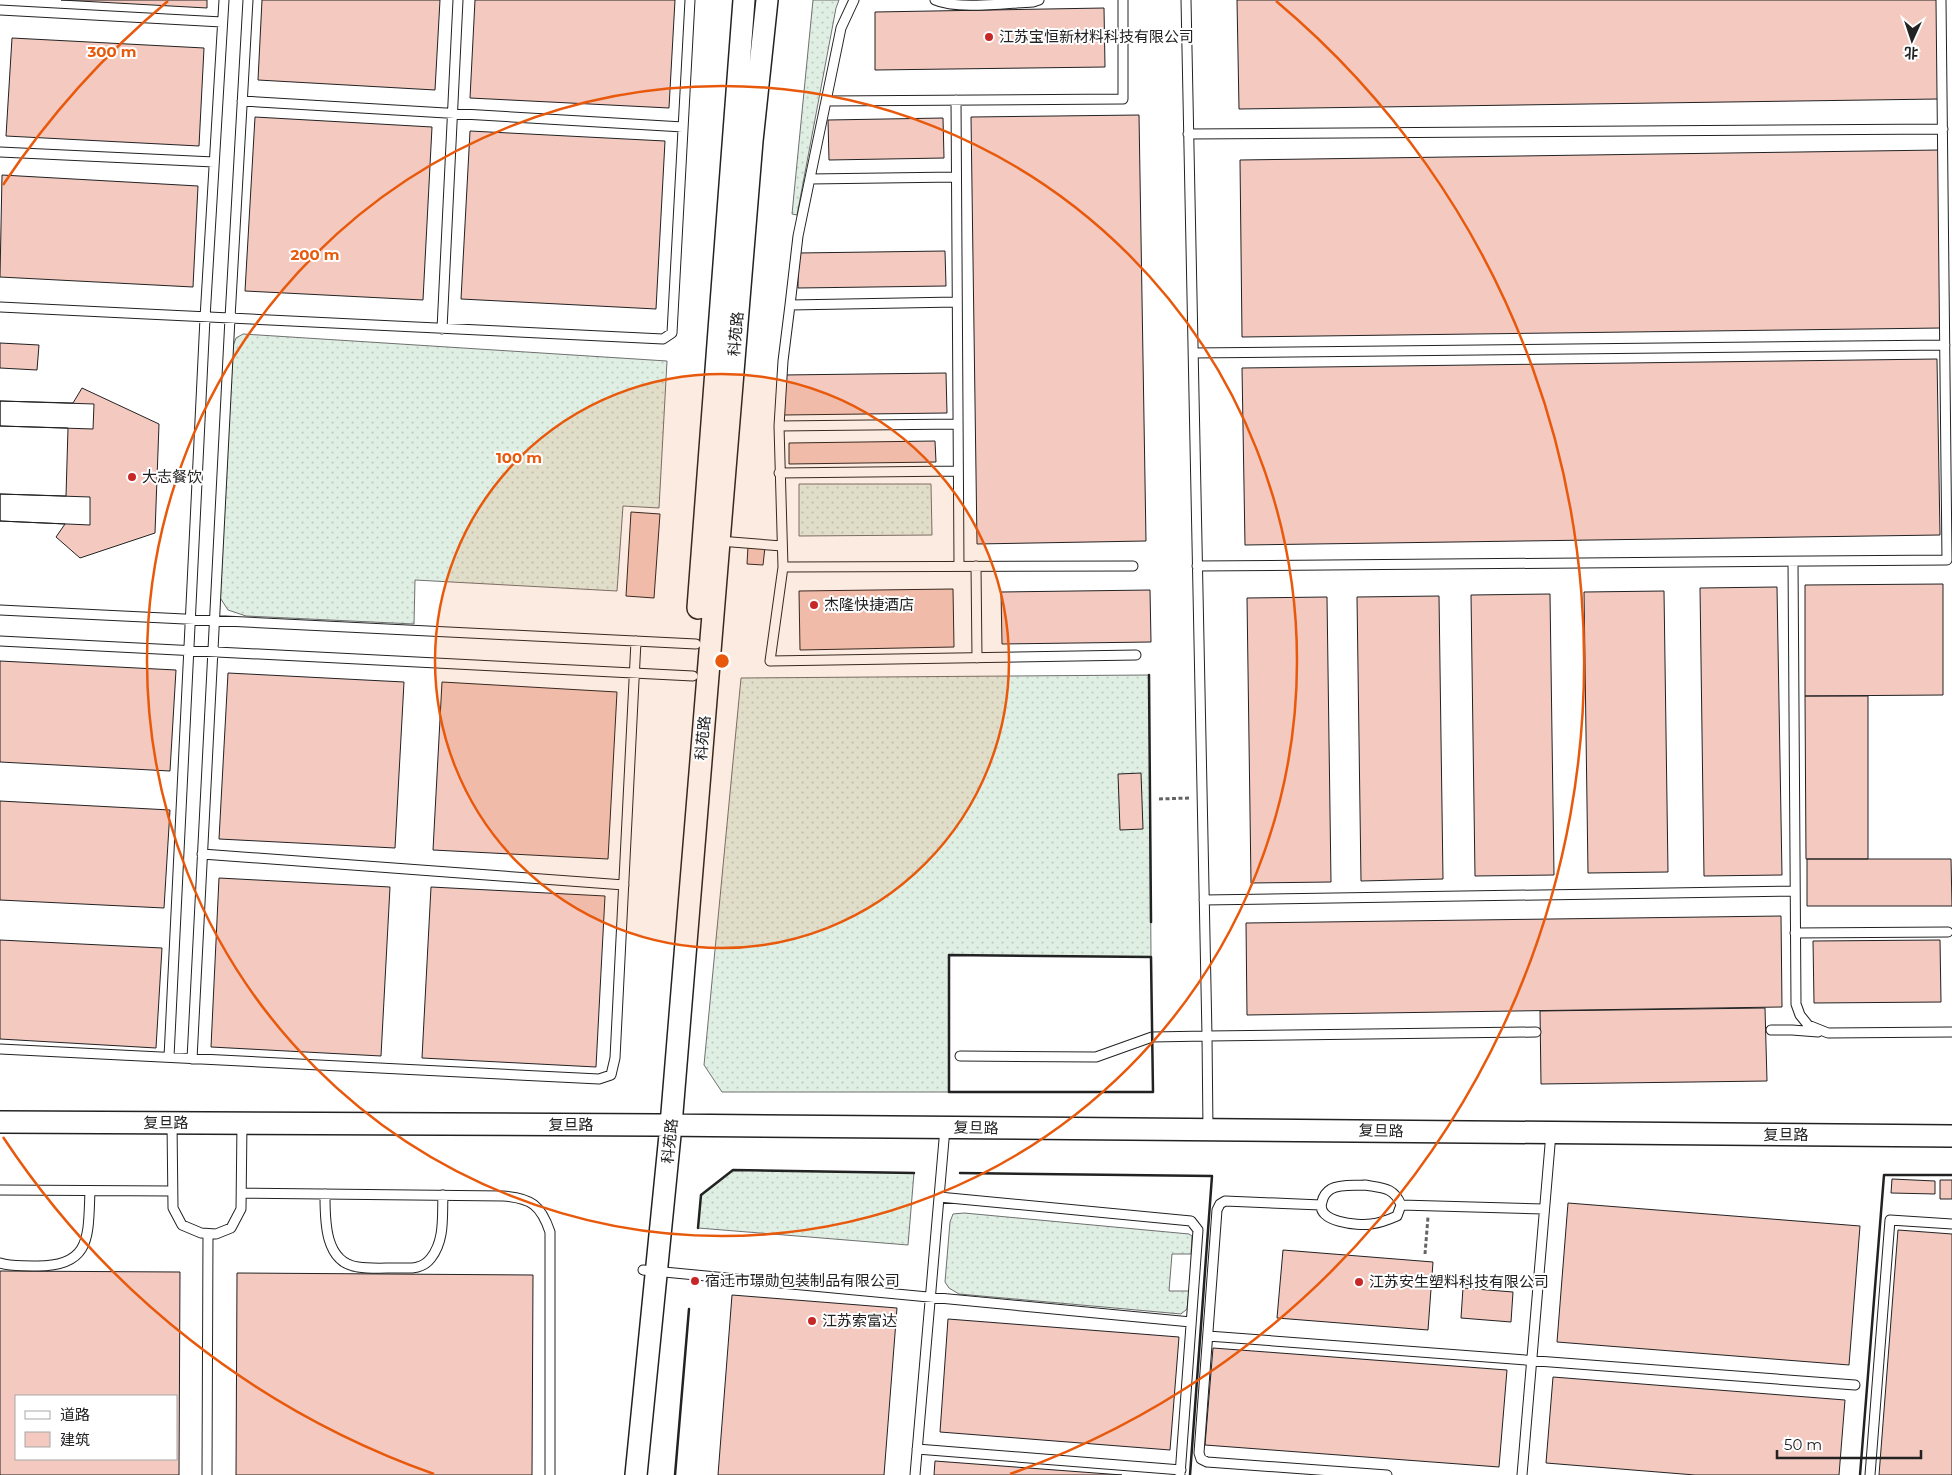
<svg xmlns="http://www.w3.org/2000/svg" width="1952" height="1475" font-family="Montserrat,'Noto Sans SC',sans-serif">
<style>
.grass{fill:url(#grass-dots);stroke:#6f6f6f}
.building{fill:#f3c9c0;stroke:#222;fill-rule:evenodd}
.lines{fill:none;stroke-linecap:round;stroke-linejoin:round}
.service-casing{stroke:#222;stroke-width:11}
.tertiary-casing{stroke:#222;stroke-width:24}
.path{stroke:#646464;stroke-width:3;stroke-dasharray:4 2.5;stroke-linecap:butt}
.service{stroke:#fff;stroke-width:9}
.tertiary{stroke:#fff;stroke-width:21}
.wall{stroke:#222;stroke-width:2.5}
.ring{fill:none;stroke:#e8590c;stroke-width:2.5}
.poi-dot{fill:#c62828;stroke:#fff;stroke-width:2}
.labels{text-anchor:middle;stroke-width:4;stroke-linejoin:round;paint-order:stroke}
.poi-label{font-size:15px;fill:#222;stroke:#fff;text-anchor:start}
.street-label{font-size:15px;fill:#222;stroke:#fff}
.centre{fill:#e8590c;stroke:#fff;stroke-width:2.5}
.ring-label{font-size:15px;text-anchor:middle;font-weight:bold;fill:#e8590c;stroke:#fff;stroke-width:4;stroke-linejoin:round;paint-order:stroke}
</style>
<defs>
<pattern id="grass-dots" width="8" height="8" patternUnits="userSpaceOnUse" patternTransform="scale(1.25)"><rect width="8" height="8" fill="#e0efe3"/><path d="M2 2h.1M6 6h.1" fill="none" stroke="#c0cdc2" stroke-width="1.8" stroke-linecap="round"/></pattern>
</defs>
<rect width="100%" height="100%" fill="#fff"/>
<path class="grass" d="M813 0H839L836 8 797 215 792 214Z
M243 334 667 361 659 508 623 506 617 591 415 580 414 624 246 616 228 610 217 593 233 346 236 338Z
M799 484H931L932 535 799 536Z
M1149 675 1151 957 949 955V1092H722L704 1065 741 678Z
M733 1170 914 1173 908 1245 698 1228 701 1195Z
M964 1213 1189 1234 1192 1236 1191 1254H1172L1169 1291H1189L1187 1309 1181 1314 959 1294 949 1288 945 1282 950 1222 953 1214Z"/>
<path class="building" d="M61 0H207V8Z
M262 0H440L435 90 258 80Z
M475 0H675L669 108 470 98Z
M1237 0H1937L1938 99 1239 109Z
M1104 8 1105 67 875 70V12Z
M12 38 204 48 199 146 6 136Z
M1139 115 1146 541 977 544 971 117Z
M255 117 432 127 423 300 245 291Z
M943 118 944 158 829 160 828 120Z
M470 131 665 141 656 309 461 299Z
M1939 150 1941 328 1242 337 1240 160Z
M2 175 198 186 193 287 0 277Z
M945 251 946 286 798 288V253Z
M0 343 39 345 37 370 0 368Z
M1937 359 1940 535 1245 545 1242 368Z
M946 373 947 413 784 415 783 375Z
M82 388 159 424 155 533 80 558 56 537 65 524 0 521V494L66 496 68 428 0 426V401L73 403Z
M0 401 94 404 93 429 0 426Z
M935 441 936 462 789 464V443Z
M0 494 90 497V525L0 521Z
M631 512 660 514 654 598 626 596Z
M748 546 765 547 763 565 747 564Z
M1943 584V695L1805 696V585Z
M1777 587 1782 875 1704 876 1700 588Z
M953 589 954 647 800 650 799 591Z
M1150 590 1151 642 1002 644 1001 592Z
M1664 591 1668 872 1588 873 1584 592Z
M1550 594 1554 875 1475 876 1471 595Z
M1439 596 1443 879 1361 881 1357 597Z
M1327 597 1331 882 1251 883 1247 598Z
M0 661 176 670 170 771 0 762Z
M228 673 404 682 395 848 219 839Z
M442 682 617 692 608 859 433 850Z
M1805 696H1868V859H1806Z
M1141 773 1143 829 1120 830 1118 774Z
M0 801 170 810 164 908 0 900Z
M1807 859H1951L1952 906H1807Z
M219 878 390 887 381 1056 211 1047Z
M431 887 605 896 596 1067 422 1058Z
M1781 916 1782 1007 1247 1015 1246 923Z
M0 940 162 948 156 1048 0 1039Z
M1940 940 1941 1002 1814 1003 1813 941Z
M1765 1008 1767 1081 1541 1084 1540 1011Z
M1892 1179 1935 1181V1194L1891 1193Z
M1940 1180H1952V1199H1940Z
M1568 1203 1860 1226 1849 1365 1557 1342Z
M1898 1230 1952 1234V1475H1879Z
M1283 1250 1433 1262 1428 1330 1277 1318Z
M0 1271 180 1272 179 1475H0ZM16 1396H176V1459H16Z
M237 1273 533 1275 532 1475H236Z
M1463 1288 1513 1292 1511 1322 1461 1318Z
M732 1295 897 1308 884 1475H718Z
M948 1319 1179 1337 1170 1450 940 1432Z
M1213 1348 1507 1370 1499 1467 1205 1445Z
M1553 1377 1845 1400 1839 1475H1695L1546 1463Z
M935 1461 1122 1475H934Z"/>
<g class="lines">
<g class="service-casing">
<path id="service" d="M935 0C957 10 1007 3 1033 2L1039 0
M1186 0 1207 1036 1536 1032
M0 10 222 22
M956 100 959 566
M242 101 683 127
M826 101 1123 99V0
M1188 134 1943 129
M0 152 214 162
M810 179 956 177
M957 302 790 305 783 361 779 426 783 567 770 661 1136 655
M790 305 798 236 826 101 841 28 854 0
M0 307 663 339 672 333 690 0
M442 329 458 0
M1193 353 1945 345
M779 426 958 424
M779 473 958 471
M719 541 782 546
M1793 562 1796 1004 1800 1015 1808 1025 1828 1033 1951 1032
M976 566 977 658
M1197 566 1947 560 1941 0
M783 567 1133 566
M0 610 696 644
M0 641 693 676
M202 854 624 885
M1204 900 1795 891
M1795 933 1948 932
M1771 1030H1792L1818 1032
M0 1049 599 1079 611 1075 615 1058 636 641
M960 1056 1096 1057 1152 1037 1207 1036 1208 1130
M169 1057 205 318 224 0
M192 1059 230 318 248 0
M172 1123 173 1208 182 1225 201 1233 216 1234 231 1228 241 1209 242 1123
M1365 1185C1382 1188 1394 1187 1401 1205L1397 1216C1388 1220 1380 1223 1371 1224 1358 1226 1315 1222 1322 1202 1323 1197 1326 1192 1331 1189 1340 1184 1355 1186 1365 1185Z
M0 1190 172 1191
M242 1193 503 1196C531 1198 541 1205 550 1232V1475
M325 1194C325 1219 324 1263 358 1267 370 1269 384 1268 396 1268 409 1268 422 1270 431 1258 445 1240 442 1217 443 1195
M939 1197 1191 1221 1198 1230 1180 1475
M1321 1205 1225 1201 1220 1204 1217 1210 1199 1453 1201 1459 1207 1462 1387 1475
M1401 1205 1544 1209
M0 1263C11 1267 23 1265 35 1266 92 1267 88 1236 90 1191
M643 1270 1191 1322
M1208 1336 1855 1385
M917 1449 1181 1470
M207 1475 208 1234
M915 1475 945 1128
M1522 1475 1551 1133
M1870 1475 1890 1220 1952 1224"/>
</g>
<g class="tertiary-casing">
<path id="tertiary" d="M698 608 744 0
M0 1122 657 1125 1952 1136
M636 1475 671 1125 752 141 767 0"/>
</g>
<path class="path" d="M1159 799 1189 798
M1425 1254 1428 1217"/>
<use href="#service" class="service"/>
<use href="#tertiary" class="tertiary"/>
<path class="wall" d="M1149 675 1151 922
M949 955 1151 957 1153 1092H949Z
M960 1173 1212 1176 1190 1475
M698 1228 701 1195 733 1170 914 1173
M675 1475 689 1309
M1860 1475 1884 1175H1952"/>
</g>
<circle cx="722" cy="661" r="287" fill="#e8590c" fill-opacity=".12"/>
<g class="ring">
<circle cx="722" cy="661" r="287"/>
<circle cx="722" cy="661" r="575"/>
<path d="M434 1474A862 862 0 0 1 3 1137M3 185A862 862 0 0 1 168 1M1276 1A862 862 0 0 1 1010 1474"/>
</g>
<g class="poi-dot">
<circle cx="989" cy="37" r="5"/>
<circle cx="132" cy="477" r="5"/>
<circle cx="814" cy="605" r="5"/>
<circle cx="695" cy="1281" r="5"/>
<circle cx="1359" cy="1282" r="5"/>
<circle cx="812" cy="1321" r="5"/>
</g>
<g class="labels">
<g class="poi-label">
<text x="999" y="42">江苏宝恒新材料科技有限公司</text>
<text x="142" y="482">大志餐饮</text>
<text x="824" y="610">杰隆快捷酒店</text>
<text x="705" y="1286">宿迁市璟勋包装制品有限公司</text>
<text x="1369" y="1287">江苏安生塑料科技有限公司</text>
<text x="822" y="1326">江苏索富达</text>
</g>
<g class="street-label">
<text transform="translate(736 334) rotate(-85)" y="5">科苑路</text>
<text transform="translate(703 738) rotate(-85)" y="5">科苑路</text>
<text x="166" y="1128">复旦路</text>
<text x="571" y="1130">复旦路</text>
<text transform="translate(976 1128) rotate(1)" y="5">复旦路</text>
<text transform="translate(1381 1131) rotate(1)" y="5">复旦路</text>
<text x="1786" y="1140">复旦路</text>
<text transform="translate(670 1141) rotate(-84)" y="5">科苑路</text>
</g>
</g>
<circle cx="722" cy="661" r="8" class="centre"/>
<g class="ring-label">
<text x="112" y="57">300 m</text>
<text x="315" y="260">200 m</text>
<text x="519" y="463">100 m</text>
</g>
<rect x="15" y="1395" width="162" height="65" fill="#ffffff" stroke="#a7a7a7"/>
<rect x="25" y="1411" width="25" height="8" fill="#ffffff" stroke="#a7a7a7"/>
<text x="60" y="1420" font-size="15" fill="#222222">道路</text>
<rect x="25" y="1432" width="25" height="15" fill="#f3c9c0" stroke="#a7a7a7"/>
<text x="60" y="1445" font-size="15" fill="#222222">建筑</text>
<g transform="translate(1912 40) rotate(183)" stroke="#ffffff" stroke-width="4" paint-order="stroke">
<path d="M0-4L9 19L0 12L-9 19Z" fill="#222222"/>
<text y="-8" font-size="14" font-weight="bold" text-anchor="middle" fill="#222222">北</text>
</g>
<path d="M1777 1450v8h144v-8" fill="none" stroke="#222222" stroke-width="2.5"/>
<text x="1784" y="1450" font-size="15" fill="#222222" stroke="#ffffff" stroke-width="4" paint-order="stroke">50 m</text>
</svg>
